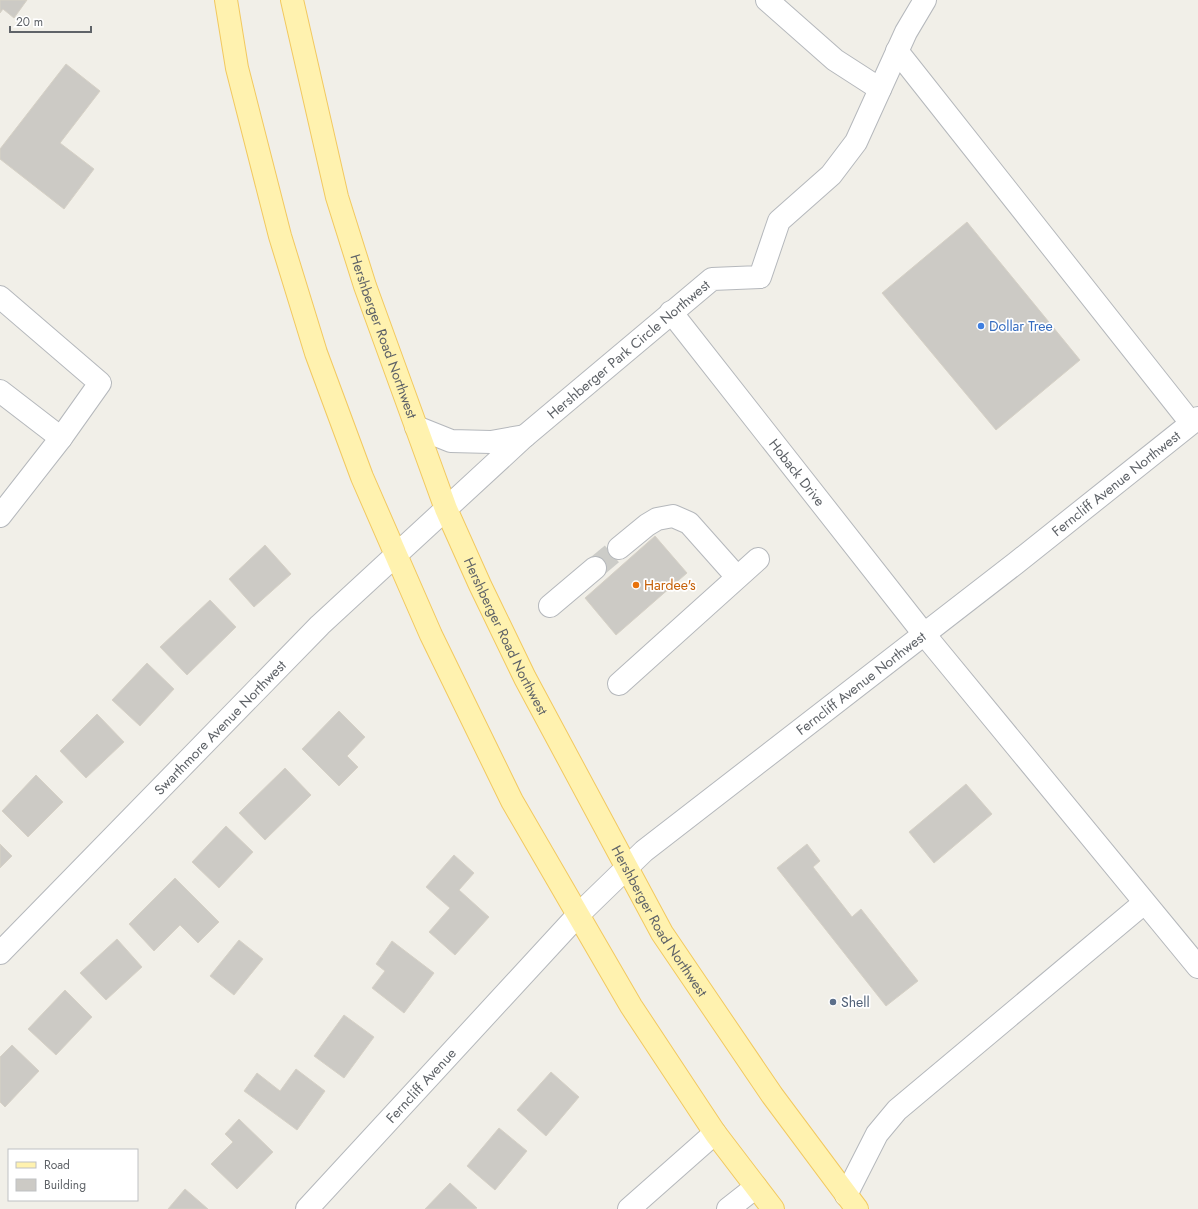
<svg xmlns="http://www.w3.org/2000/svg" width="1198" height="1209" font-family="Jost,sans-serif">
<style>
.building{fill:#cccac5;stroke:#d6d1c6}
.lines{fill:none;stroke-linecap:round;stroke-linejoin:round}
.minor-tunnel{stroke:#ccccc8;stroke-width:22;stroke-dasharray:22 11;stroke-linecap:butt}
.minor-casing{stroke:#b5b8bc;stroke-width:24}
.major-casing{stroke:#f2c960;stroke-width:24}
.minor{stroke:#fff;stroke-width:22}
.major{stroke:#fff2af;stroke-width:22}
.shop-dot{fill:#3f7fe0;stroke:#fff;stroke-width:1.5}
.food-dot{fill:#e8710a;stroke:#fff;stroke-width:1.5}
.service-dot{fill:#5c6f8a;stroke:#fff;stroke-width:1.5}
.labels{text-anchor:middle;stroke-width:3.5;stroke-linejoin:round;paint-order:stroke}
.shop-label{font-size:14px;fill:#366cbe;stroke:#fff;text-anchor:start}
.street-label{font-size:14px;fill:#5f6368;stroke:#fff}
.food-label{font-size:14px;fill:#c56008;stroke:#fff;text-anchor:start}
.service-label{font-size:14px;fill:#4e5e75;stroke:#fff;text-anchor:start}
</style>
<rect width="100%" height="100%" fill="#f1efe8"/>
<path class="building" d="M0 0H27L14 18 3 9 0 13Z
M66 64 100 91 60 143 94 169 64 209 0 159V149Z
M967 222 1080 360 996 430 882 293Z
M655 536 687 573 616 635 585 598Z
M265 545 291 574 254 607 229 579Z
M210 600 236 627 187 675 160 647Z
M147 663 174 689 140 726 112 700Z
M339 711 365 737 347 756 358 767 339 786 302 749Z
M97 714 124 742 86 778 60 751Z
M285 768 311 795 265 840 239 813Z
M36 775 63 802 28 837 2 811Z
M966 784 992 814 934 863 909 832Z
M226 826 253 852 219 888 192 862Z
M0 844 12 856 0 868Z
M807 844 820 861 813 867 852 917 861 909 918 981 886 1006 777 868Z
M454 855 474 873 459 890 489 917 455 955 429 932 450 908 426 887Z
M175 878 219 922 198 943 180 925 154 951 129 924Z
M117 939 142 967 106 1000 80 973Z
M239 940 263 959 234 995 210 976Z
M392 941 434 973 404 1013 372 988 385 971 376 964Z
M65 990 92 1017 56 1055 28 1029Z
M344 1015 374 1037 344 1078 314 1056Z
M12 1045 39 1071 5 1107 0 1102V1057Z
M296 1069 325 1091 297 1130 244 1091 257 1073 280 1091Z
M551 1072 579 1097 546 1136 517 1110Z
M239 1119 273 1152 237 1189 211 1164 233 1142 225 1134Z
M499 1128 527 1151 495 1190 467 1166Z
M450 1183 477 1208 475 1209H425Z
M185 1189 208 1209H168Z"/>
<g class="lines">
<path class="minor-tunnel" d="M595 568 619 548"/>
<g class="minor-casing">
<g id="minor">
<path d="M767 0 835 60 880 89"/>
<path d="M897 51 1191 423"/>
<path d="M0 297 100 383 61 438 0 516"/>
<path id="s1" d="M671 312 924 634 1198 967"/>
<path d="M0 391 61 438"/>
<path d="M416 427 451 441 491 442 525 436"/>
<path d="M619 548 647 525 657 519 673 516 689 523 737 577"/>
<path d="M550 606 595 568"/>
<path d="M619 684 758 559"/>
<path id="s2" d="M0 953 320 625 525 436 712 279 760 277 779 221 831 175 856 142 906 32 925 0"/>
<path d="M846 1195 877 1134 897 1110 1144 903"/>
<path id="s3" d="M307 1209 578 915 644 851 1016 563 1198 418"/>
<path d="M629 1209 715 1133"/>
<path d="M728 1209 756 1187"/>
</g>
</g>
<g class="major-casing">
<g id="major">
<path d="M226 0 237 68 280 236 316 353 362 477 431 635 512 801 631 1006 715 1133 773 1209"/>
<path id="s4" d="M292 0 337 197 365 286 446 509 480 585 525 678 662 933 772 1095 857 1209"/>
</g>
</g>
<use href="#minor" class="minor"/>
<use href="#major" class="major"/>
</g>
<circle class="shop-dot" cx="981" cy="326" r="4"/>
<circle class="food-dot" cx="636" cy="585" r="4"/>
<circle class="service-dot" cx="833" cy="1002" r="4"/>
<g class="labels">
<g class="shop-label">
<text x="989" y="331">Dollar Tree</text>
</g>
<g class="street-label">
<text dy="5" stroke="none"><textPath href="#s4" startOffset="349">Hershberger Road Northwest</textPath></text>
<text dy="5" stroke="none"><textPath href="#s2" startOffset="872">Hershberger Park Circle Northwest</textPath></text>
<text dy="5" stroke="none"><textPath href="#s1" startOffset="204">Hoback Drive</textPath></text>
<text dy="5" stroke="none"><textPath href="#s3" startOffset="1090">Ferncliff Avenue Northwest</textPath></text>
<text dy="5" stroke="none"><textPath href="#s4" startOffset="673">Hershberger Road Northwest</textPath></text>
<text dy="5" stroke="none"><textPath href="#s3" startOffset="766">Ferncliff Avenue Northwest</textPath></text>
<text dy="5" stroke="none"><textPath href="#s2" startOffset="315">Swarthmore Avenue Northwest</textPath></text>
<text dy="5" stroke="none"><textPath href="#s4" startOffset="997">Hershberger Road Northwest</textPath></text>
<text dy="5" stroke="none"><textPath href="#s3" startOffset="168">Ferncliff Avenue</textPath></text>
</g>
<g class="food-label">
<text x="644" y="590">Hardee's</text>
</g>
<g class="service-label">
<text x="841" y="1007">Shell</text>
</g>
</g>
<rect x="8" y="1149" width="130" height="52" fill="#ffffff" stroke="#bfc1c3"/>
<rect x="16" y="1162" width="20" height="6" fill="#fff2af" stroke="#bfc1c3"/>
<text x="44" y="1169" font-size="12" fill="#5f6368">Road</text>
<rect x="16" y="1179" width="20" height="12" fill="#cccac5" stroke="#bfc1c3"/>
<text x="44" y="1189" font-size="12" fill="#5f6368">Building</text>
<path d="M10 26v6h81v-6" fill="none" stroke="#5f6368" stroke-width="2"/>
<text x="16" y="26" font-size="12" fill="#5f6368" stroke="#ffffff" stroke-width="3" paint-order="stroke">20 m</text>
</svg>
